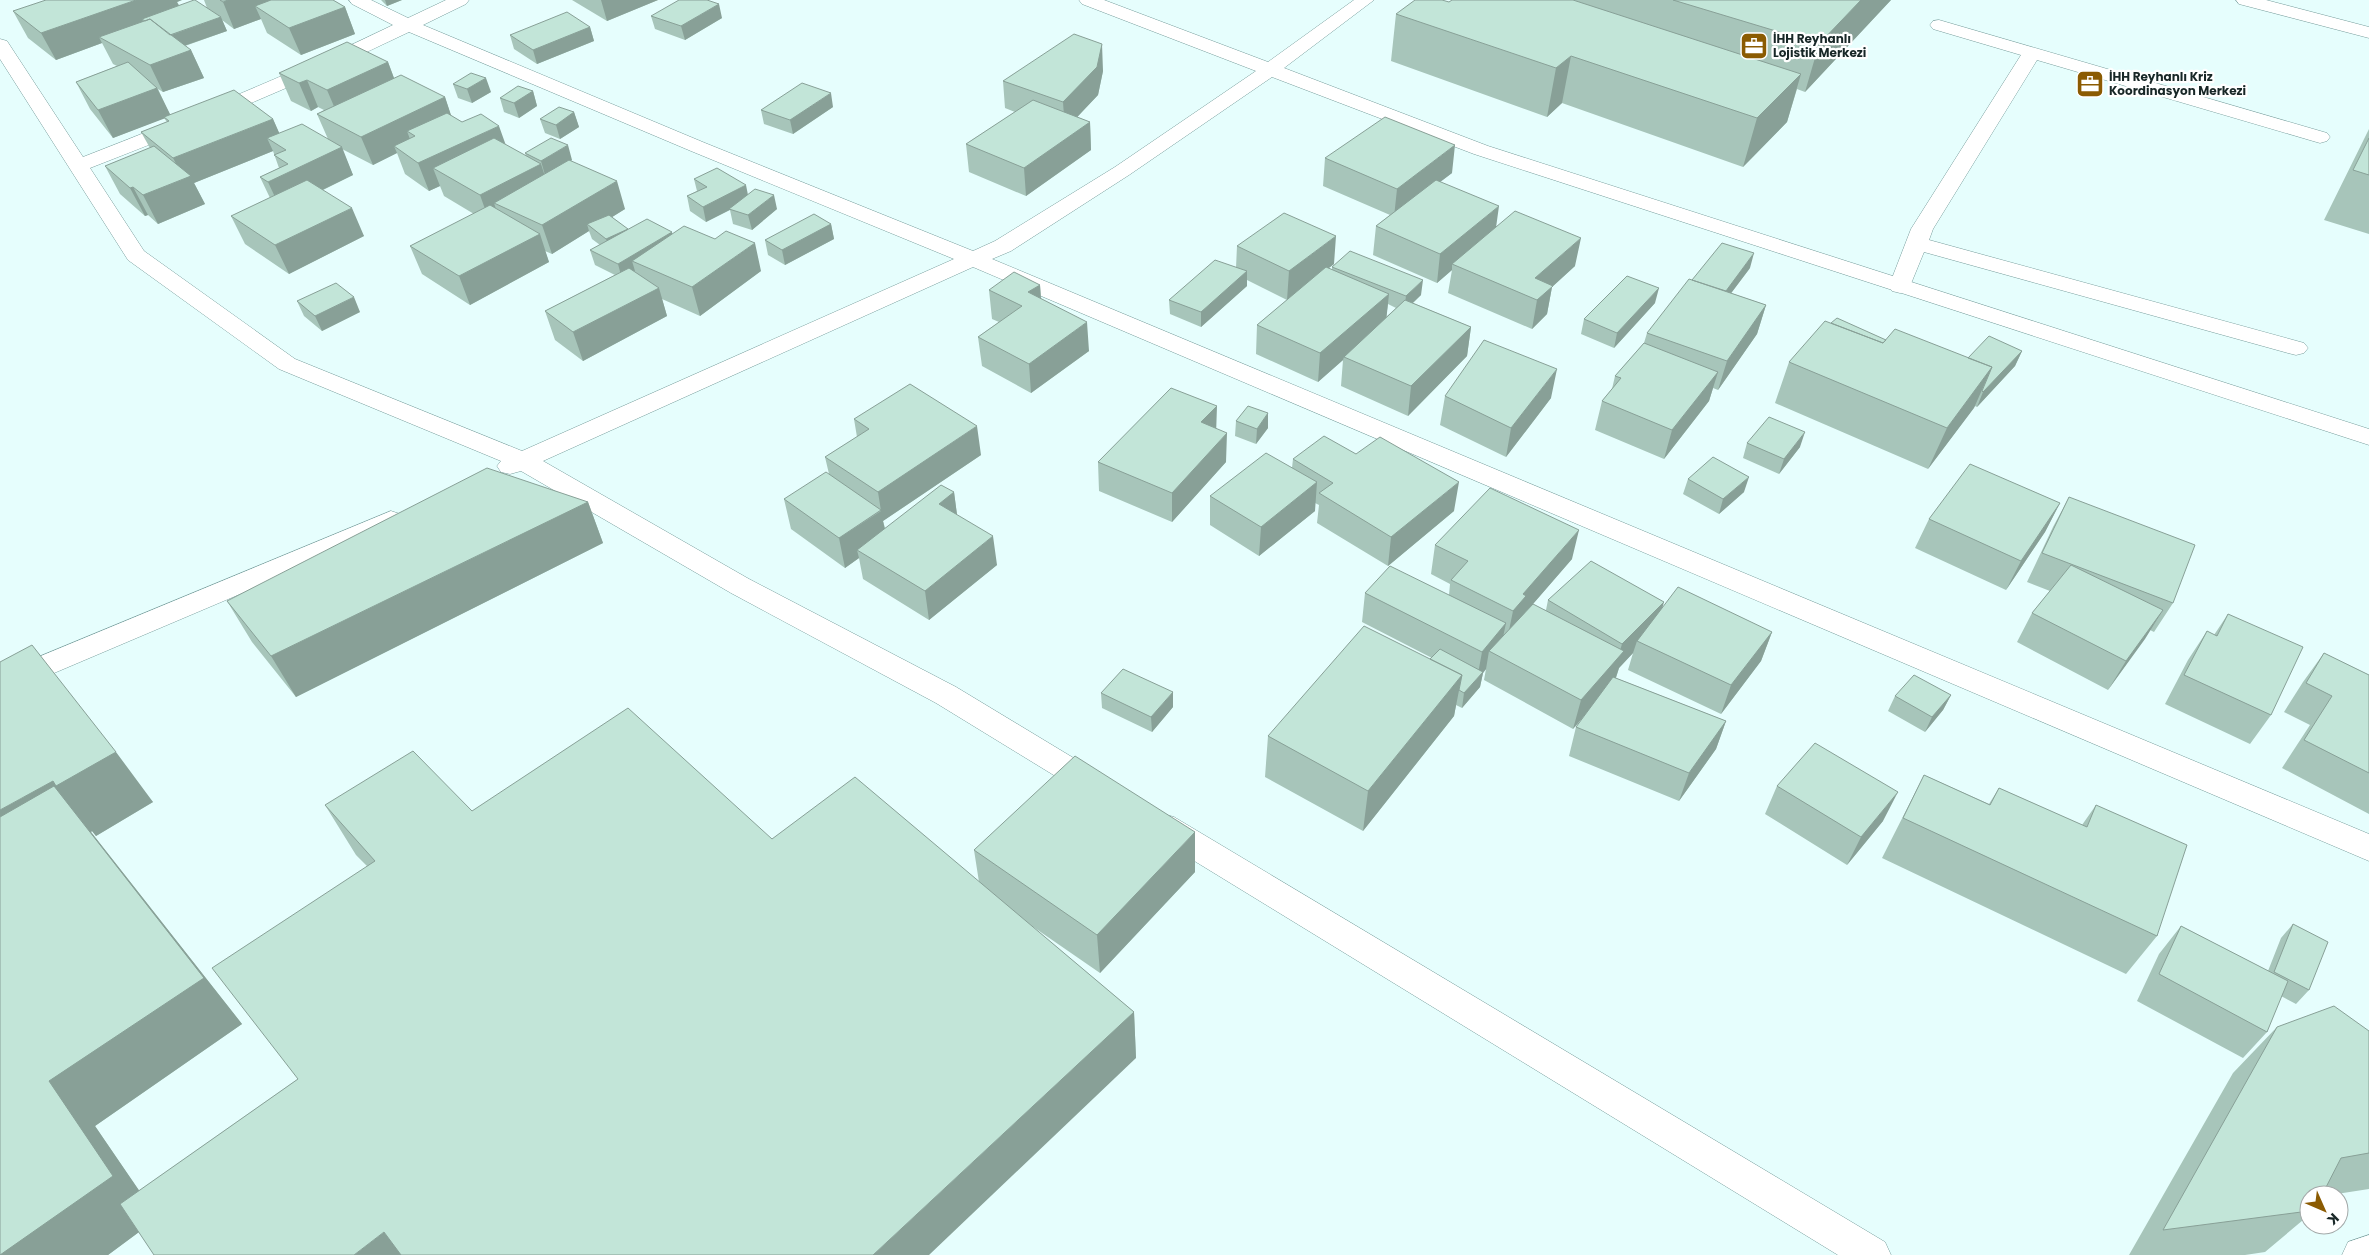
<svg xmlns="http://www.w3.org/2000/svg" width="2369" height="1255" font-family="Poppins,sans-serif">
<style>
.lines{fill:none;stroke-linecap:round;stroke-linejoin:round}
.lane-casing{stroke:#779d9c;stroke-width:1}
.street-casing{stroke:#779d9c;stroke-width:1}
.lane{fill:#fff;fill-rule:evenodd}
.street{fill:#fff;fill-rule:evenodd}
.wall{fill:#a7c5ba;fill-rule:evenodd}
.shaded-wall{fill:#88a097}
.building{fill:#c2e5d8;stroke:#88a097}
.labels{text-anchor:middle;stroke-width:4.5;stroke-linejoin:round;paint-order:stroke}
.far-poi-label{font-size:12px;font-weight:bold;fill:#182727;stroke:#fff;text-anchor:start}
</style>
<rect width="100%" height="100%" fill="#e6fefd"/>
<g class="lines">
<g class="lane-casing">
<path id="lane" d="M1939 20 2327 133 2330 137 2327 141 2320 143 2313 141 2037 60 1933 229 1929 240 2304 343 2308 348 2304 353 2296 355 2288 353 1924 252 1908 291 1900 293 1892 291 1889 286 1911 229 2021 55 1933 29 1930 25 1933 21Z"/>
</g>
<g class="street-casing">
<path id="street" d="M349 0H371L408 18 446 0H469L466 4 423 25 705 143 973 251 995 241 1115 167 1256 71 1082 4 1079 0H1104L1268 62 1354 0H1374L1284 68 1488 146 2369 429V445L1474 154 1272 77 1129 175 1011 251 992 259 2369 834V861L973 267 543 461 749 579 956 687 1105 777 1109 785 1105 793 1094 797 1083 793 936 703 731 593 521 471 510 474 501 472 497 466 501 461 279 369 128 260 0 59V39L7 41 83 157C188 116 292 74 393 25L352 4ZM409 32 691 151 954 259 522 451 295 359 144 251 90 168C198 126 305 82 409 32Z
M2236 0H2266L2369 27V38L2239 4Z
M391 511 400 514 404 520 400 526 0 696V673Z
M1163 814 1174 817 1885 1242 1891 1255H1838L1152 835 1148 826 1152 817Z
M2369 1235V1255H2342L2348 1242Z"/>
</g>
<use href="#lane" class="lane"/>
<use href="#street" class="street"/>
</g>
<path class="wall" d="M182 0 177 2 179 5 207 8 204 0H333L345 7 355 34 301 55 267 33 261 19 234 29 222 20 227 31 185 46 191 50 204 78 163 92 158 89 170 115 273 119 279 133 328 139 317 114 324 110 318 107 311 111 291 101 279 73 388 62 394 78 445 97 451 116 462 122 526 156 525 153 572 160 571 161 625 209 612 217 628 230 672 232V234L761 271 700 316 662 299 667 316 583 361 555 340 545 311 615 275 595 265 590 250 600 245 592 239 589 231 552 254 545 251 549 262 470 305 422 274 410 246 474 214 444 196 440 186 429 191 405 174 397 153 373 165 342 149 353 175 323 190 364 236 289 274 245 244 231 216 270 198 260 177 279 168 273 151 194 183 205 204 158 224 148 215 145 216 120 194 105 166 150 148 141 132 167 122 164 118 113 138 90 109 76 82 117 66 113 64 102 43 56 60 28 38 13 11Z
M381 0H402L387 6Z
M572 0H658L607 21Z
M1452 0H1891L1805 92 1797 89 1787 122 1743 167 1562 103 1547 117 1391 61 1396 14 1449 2Z
M651 16 722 18 685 40 655 29Z
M590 27 594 41 537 64 514 49 510 35Z
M1103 71 1098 95 1077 117 1090 122 1091 150 1026 196 969 172 966 144 1015 112 1005 108 1003 81Z
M453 84 491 92 472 103 458 98Z
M533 91 537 106 519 118 504 112 500 98Z
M833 107 793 134 764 124 761 110Z
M574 112 579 127 560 139 545 133 540 119Z
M2369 129V234L2324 220Z
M1325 158 1452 173 1440 182 1496 227 1575 266 1552 287 1547 314 1532 329 1448 293 1452 270 1437 283 1373 255 1376 226 1390 215 1323 186Z
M694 179 748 195 777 209 752 230 733 224 730 210 706 222 690 211 687 196 697 191Z
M831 224 834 239 785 265 768 255 765 240Z
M1237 246 1334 264 1329 268 1332 270V267L1421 295 1413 303 1471 327 1467 356 1408 416 1341 386 1343 360 1318 382 1256 354 1257 325 1287 300 1247 280V286L1201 327 1170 314 1169 300 1236 268ZM1388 304 1396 308 1386 317Z
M1750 268 1731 293 1766 305 1757 334 1718 390 1713 388 1709 401 1664 459 1595 430 1602 401 1612 389 1615 376 1644 343 1647 333Z
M1040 285 1041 298 1089 351 1031 393 982 366 978 337 999 322 992 319 989 290Z
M297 301 360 312 322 331 304 316Z
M1655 303 1614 348 1581 334 1584 319Z
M1831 323 1886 340 1968 358 2022 351 2015 366 1977 407 1975 406 1928 469 1775 403 1789 362Z
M1445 396 1551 398 1506 457 1440 425Z
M1268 413V428L1256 444 1235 436 1236 421Z
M854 419 981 455 883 521 885 528 954 492 957 515 997 565 929 620 863 579 859 558 845 568 791 529 784 499 829 474 825 457 857 437Z
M1216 428 1226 462 1172 522 1099 491 1098 462Z
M1747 443 1800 447 1779 474 1743 458Z
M1293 459 1454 511 1388 566 1317 523 1319 505 1315 503V511L1259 556 1210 525V496L1292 468Z
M1688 479 1744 492 1719 514 1683 494Z
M2069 497 2173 603 2154 632 2150 630 2108 690 2017 642 2032 613 2050 591 2027 582 2053 527Z
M588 502 603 543 296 697 252 642 227 601Z
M2060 503 2045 532 2006 590 1915 548 1929 519Z
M1435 545 1572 559 1530 607 1546 610 1548 600 1663 607 1772 632 1761 661 1721 714 1628 670 1633 653 1619 668 1616 678 1726 721 1716 749 1679 801 1569 756 1576 727 1587 712 1573 729 1484 680 1486 669 1483 673 1480 687 1462 708 1456 705 1454 716 1363 831 1265 777 1268 736 1430 659 1432 658 1362 622 1365 593 1449 595 1450 584 1431 574Z
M2228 614 2271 715 2250 744 2165 704 2188 660 2207 631 2214 635Z
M2324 653 2369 675V814L2282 768 2310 725 2284 712 2303 682Z
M0 662 153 802 96 836 92 831 91 832 242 1024 95 1126 139 1191 298 1079 367 866 356 855 325 805 472 811 772 839 979 882 974 850 1195 872 1100 973 1029 924 1134 1012 1136 1058 139 1232 108 1255Z
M1101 693 1173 707 1152 732 1102 708Z
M1951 695 1943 710 1925 732 1888 711 1895 696Z
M1924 775 1989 804 1999 788 2082 825 2096 805 2157 936 2126 974 1882 858Z
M1777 786 1883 821 1847 865 1765 814Z
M2293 924 2309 990 2296 1004 2281 996 2267 1032 2243 1058 2137 1001 2159 954 2181 926 2268 971 2281 938Z
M2277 1027 2369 1031V1189L2330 1195H2309V1215L2265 1252 2245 1255H2129L2233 1073Z"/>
<path class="shaded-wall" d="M136 0H182L177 2 183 14 142 19 146 27 99 37 102 43 56 60 41 33Z
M228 0H294L255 6 261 19 234 29 223 2Z
M385 0H402L387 6Z
M601 0H658L607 21Z
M1861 0H1891L1805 92 1819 44Z
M719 4 722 18 685 40 681 26Z
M345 7 355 34 301 55 289 28Z
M221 17 227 31 172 50 166 37Z
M590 27 594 41 537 64 533 50Z
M1102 44 1103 71 1098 95 1065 130 1063 102Z
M191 50 204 78 163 92 150 65Z
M1571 56 1562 103 1547 117 1556 68Z
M388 62 398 89 339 118 327 90Z
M1801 74 1787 122 1743 167 1757 118Z
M486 78 491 92 472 103 467 89Z
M307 80 318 107 311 111 299 83Z
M157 88 171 116 113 138 98 110Z
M533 91 537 106 519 118 514 103Z
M831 93 833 107 793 134 790 120Z
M445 97 454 124 415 136 407 131 412 145 394 146 397 153 373 165 361 137Z
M574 112 579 127 560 139 556 125Z
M273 119 285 146 267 138 273 151 194 183 205 204 158 224 143 195 184 179 173 158Z
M1090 122 1091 150 1026 196 1024 168Z
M499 126 509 154 433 168 440 186 429 191 418 163Z
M568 145 572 160 545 175 541 161Z
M1455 145 1452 173 1394 217 1397 189Z
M342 147 353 175 281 210 268 182Z
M541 164 550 192 494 203 499 219 490 223 480 195Z
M617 181 625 209 593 229 587 224 589 231 552 254 542 225Z
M746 185 749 200 706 222 703 207Z
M133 187 148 215 145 216 130 188Z
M774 195 777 209 752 230 748 215Z
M1499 206 1495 235 1452 264V270L1437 283 1440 254Z
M352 208 364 236 289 274 275 245Z
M831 224 834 239 785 265 782 250Z
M628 229 632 243 611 253 606 239Z
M672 232 675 247 632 261 635 271 622 279 618 264Z
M540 234 549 262 470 305 459 276Z
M1336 236 1334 264 1287 300 1289 271Z
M1581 238 1575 266 1552 287 1547 314 1532 329 1537 300 1535 278Z
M755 243 761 271 700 316 692 287Z
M1754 253 1750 268 1714 316 1718 301Z
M1247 271V286L1201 327V312Z
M1423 280 1421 295 1404 311 1406 296Z
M1040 285 1042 314 1028 292Z
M659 288 667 316 583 361 573 332Z
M1659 288 1655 303 1614 348 1617 333Z
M1389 294 1386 322 1344 357 1343 360 1318 382 1320 353Z
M354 297 360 312 322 331 315 316Z
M1766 305 1757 334 1718 390 1727 361Z
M1087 322 1089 351 1031 393 1029 364Z
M1471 327 1467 356 1408 416 1411 386Z
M2022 351 2015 366 1977 407 1983 392Z
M1992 367 1974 408 1928 469 1947 428Z
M1557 369 1551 398 1506 457 1511 428Z
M1718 372 1709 401 1664 459 1672 430Z
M1217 406 1216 435 1201 422Z
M1268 413V428L1256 444 1257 429Z
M977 426 981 455 883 521 887 539 857 550 859 558 845 568 839 538 881 511 878 492Z
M1805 432 1800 447 1779 474 1784 459Z
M1227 433 1226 462 1172 522V493Z
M1749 477 1744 492 1719 514 1723 499Z
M1317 482 1315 511 1259 556 1261 527Z
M1459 482 1454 511 1388 566 1391 537Z
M954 492 958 522 939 504Z
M588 502 603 543 296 697 271 656Z
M2060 503 2045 532 2006 590 2021 561Z
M1579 530 1572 559 1521 618 1507 640 1513 611 1523 594Z
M993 536 997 565 929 620 925 591Z
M1664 602 1656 631 1637 641 1633 653 1619 668 1615 680 1573 729 1581 700 1618 657 1622 644Z
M2163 610 2145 639 2108 690 2126 661Z
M1506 623 1500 652 1489 651 1486 669 1483 673 1480 687 1462 708 1464 693 1477 679 1482 652Z
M1772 632 1761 661 1721 714 1731 685Z
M1462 675 1454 716 1363 831 1368 791Z
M1173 692V707L1152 732 1151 717Z
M1951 695 1943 710 1925 732 1932 717Z
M1726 721 1716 749 1679 801 1689 773Z
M116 752 153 802 96 836 92 831 91 832 242 1024 95 1126 158 1218 108 1255H0L49 1081 0 884V810L53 781Z
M1898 792 1883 821 1847 865 1861 837Z
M1195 832V872L1100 973 1097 935Z
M1134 1012 1136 1058 929 1255H873Z
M384 1232 403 1255H354Z"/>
<path class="building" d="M46 0H136L41 33 13 11Z
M194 0H195L221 17 170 35 150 19 145 21 142 19Z
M220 0H228L223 2Z
M271 0H333L345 7 289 28 255 6Z
M679 0H707L719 4 681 26 651 16Z
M1415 0H1442L1449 2 1452 0H1573L1801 74 1757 118 1571 56 1556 68 1396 14Z
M1673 0H1861L1819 44Z
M567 12 590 27 533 50 510 35Z
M150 19 191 50 150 65 99 37Z
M1074 34 1102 44 1097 67 1063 102 1003 81Z
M347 42 388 62 327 90 307 80 299 83 279 73Z
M128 62 157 88 98 110 76 82Z
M471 73 486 78 467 89 453 84Z
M401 75 445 97 361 137 317 114Z
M802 83 831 93 790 120 761 110Z
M518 86 533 91 514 103 500 98Z
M234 90 273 119 173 158 141 132 169 121 164 117Z
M1033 100 1090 122 1024 168 966 144Z
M559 107 574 112 556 125 540 119Z
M447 113 462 122 481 114 499 126 418 163 394 146 415 136 407 131Z
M1385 117 1455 145 1397 189 1325 158Z
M302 124 342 147 268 182 260 177 288 164 274 155 286 150 267 138Z
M494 138 541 164 480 195 433 168Z
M551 138 568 145 541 161 525 153Z
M2369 138V175L2353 170Z
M154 146 191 176 143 195 133 187 130 188 105 166Z
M569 160 617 181 542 225 494 203Z
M717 168 746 185 703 207 687 196 707 187 694 179Z
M307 180 352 208 275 245 231 216Z
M1436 180 1499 206 1440 254 1376 226Z
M755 189 774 195 748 215 729 209Z
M490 205 540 234 459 276 410 246Z
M1515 211 1581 238 1535 278 1553 286 1537 300 1452 264Z
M1284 213 1336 236 1289 271 1237 246Z
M814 214 831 224 782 250 765 240Z
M609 215 628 229 606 239 587 224Z
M647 219 672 232 618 264 590 250Z
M684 226 715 239 726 231 755 243 692 287 632 261Z
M1722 243 1754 253 1726 291 1692 280Z
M1350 251 1423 280 1406 296 1332 267Z
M1215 260 1247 271 1201 312 1169 300Z
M1326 267 1389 294 1320 353 1257 325Z
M629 268 659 288 573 332 545 311Z
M1014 272 1040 285 1028 292 1087 322 1029 364 978 337 1022 306 989 290Z
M1627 276 1659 288 1617 333 1584 319Z
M1689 279 1766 305 1727 361 1647 333Z
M336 283 354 297 315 316 297 301Z
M1405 300 1471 327 1411 386 1344 357Z
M1837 318 1886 340 1883 343 1831 323Z
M1825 321 1883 343 1895 329 1992 367 1947 428 1789 362Z
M1989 336 2022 351 1983 392 1982 391 1992 367 1968 358Z
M1484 340 1557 369 1511 428 1445 396Z
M1644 343 1718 372 1672 430 1602 401 1621 378 1615 376Z
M910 384 977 426 878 492 825 457 869 429 854 419Z
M1171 388 1217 406 1201 422 1227 433 1172 493 1098 462Z
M1248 406 1268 413 1257 429 1236 421Z
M1769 417 1805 432 1784 459 1747 443Z
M1324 436 1356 454 1380 437 1459 482 1391 537 1319 493 1333 483 1293 459Z
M1266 453 1317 482 1261 527 1210 496Z
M1713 457 1749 477 1723 499 1688 479Z
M1970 464 2060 503 2021 561 1929 519Z
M487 468 588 502 271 656 227 601Z
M826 472 881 510 839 538 784 499Z
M941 485 954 492 939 504 993 536 925 591 857 550Z
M1490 488 1579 530 1523 594 1526 596 1513 611 1451 580 1468 561 1435 545Z
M2069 497 2195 545 2173 603 2042 553Z
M1591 561 1664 602 1622 644 1548 600Z
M2071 565 2163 610 2126 661 2032 613Z
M1390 566 1506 623 1482 652 1365 593Z
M1678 587 1772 632 1731 685 1637 641Z
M1533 604 1624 651 1581 700 1489 651Z
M2228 614 2303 647 2271 715 2184 675 2207 631 2217 636Z
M1364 626 1462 675 1368 791 1268 736Z
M32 645 116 752 56 786 53 781 0 810V662Z
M1440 649 1483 672 1464 693 1459 690 1462 675 1430 659Z
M2324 653 2369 675V773L2304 740 2332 696 2306 683Z
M1123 669 1173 692 1151 717 1101 693Z
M1914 675 1951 695 1932 717 1895 696Z
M1613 677 1726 721 1689 773 1576 727Z
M628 708 772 839 855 777 1134 1012 873 1255H401L384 1232 354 1255H154L120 1204 298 1079 212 968 375 861 325 805 413 751 472 811Z
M1815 743 1898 792 1861 837 1777 786Z
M1075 756 1195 832 1097 935 974 850Z
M1924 775 1990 805 1999 788 2087 827 2096 805 2187 845 2157 936 1903 818Z
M54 786 204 978 49 1081 113 1176 0 1255V817Z
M2293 924 2328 942 2309 990 2274 972Z
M2181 926 2288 981 2267 1032 2159 974Z
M2334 1006 2369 1031V1153L2341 1158 2322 1195H2309V1211L2163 1230 2277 1027Z"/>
<defs>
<g id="office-square" transform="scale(1.4375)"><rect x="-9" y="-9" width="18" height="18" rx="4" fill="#8b5b02" stroke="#fff"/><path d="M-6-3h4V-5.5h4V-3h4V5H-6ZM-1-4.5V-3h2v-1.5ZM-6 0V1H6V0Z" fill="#fff"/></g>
</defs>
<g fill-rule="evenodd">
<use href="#office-square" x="1754" y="46"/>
<use href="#office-square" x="2090" y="84"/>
</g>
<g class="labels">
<g class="far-poi-label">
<text x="1773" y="43">İHH Reyhanlı<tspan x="1773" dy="14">Lojistik Merkezi</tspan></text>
<text x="2109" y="81">İHH Reyhanlı Kriz<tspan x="2109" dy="14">Koordinasyon Merkezi</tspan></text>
</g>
</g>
<g transform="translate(2324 1210) rotate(135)"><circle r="24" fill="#ffffff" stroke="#a3a9a9"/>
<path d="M0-4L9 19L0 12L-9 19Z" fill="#8b5b02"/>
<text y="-8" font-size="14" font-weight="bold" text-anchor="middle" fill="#182727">K</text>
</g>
</svg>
